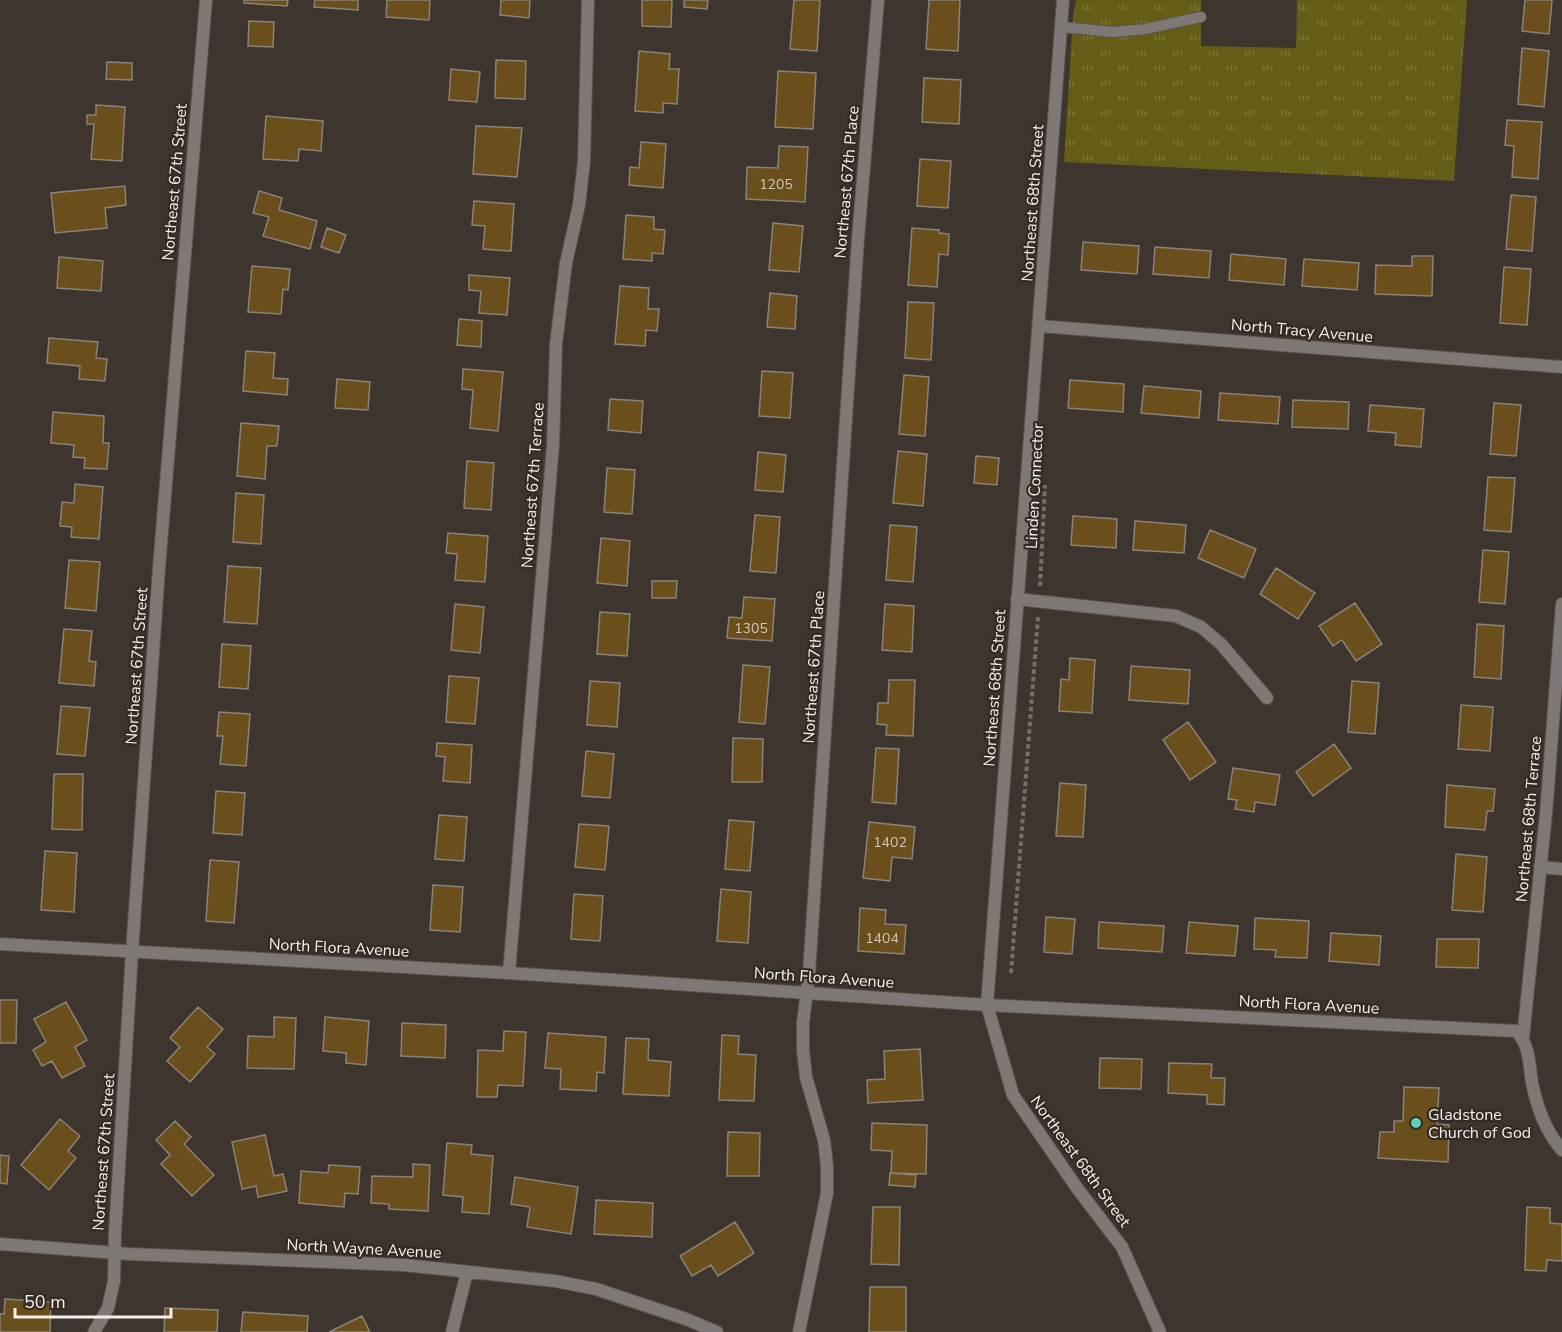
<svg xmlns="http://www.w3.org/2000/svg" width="1562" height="1332" font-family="'Nunito Sans',sans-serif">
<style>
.grass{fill:url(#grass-tufts)}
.building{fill:#6a4e1b;stroke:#898379;stroke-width:1.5}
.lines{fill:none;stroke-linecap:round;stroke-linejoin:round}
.service-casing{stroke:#5c534d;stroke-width:12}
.minor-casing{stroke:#5c534d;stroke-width:14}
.tertiary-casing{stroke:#5c534d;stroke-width:14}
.path{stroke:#776e68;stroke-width:4;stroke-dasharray:4.5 3;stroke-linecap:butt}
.service{stroke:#7e7877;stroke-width:10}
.minor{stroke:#7e7877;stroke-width:12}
.tertiary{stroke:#7e7877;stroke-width:12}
.poi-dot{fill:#5eceb7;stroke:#342b25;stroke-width:2}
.labels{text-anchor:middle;stroke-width:4.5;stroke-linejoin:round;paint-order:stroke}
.number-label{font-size:14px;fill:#d2c7b7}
.street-label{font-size:16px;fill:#f5efeb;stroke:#342b25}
.poi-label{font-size:16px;fill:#f5efeb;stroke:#342b25;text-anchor:start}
</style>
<defs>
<pattern id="grass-tufts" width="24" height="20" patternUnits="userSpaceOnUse" patternTransform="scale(1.5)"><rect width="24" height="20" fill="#645d17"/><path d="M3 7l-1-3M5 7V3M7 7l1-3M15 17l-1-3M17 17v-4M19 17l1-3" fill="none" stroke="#7b7539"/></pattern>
</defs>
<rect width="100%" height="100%" fill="#3f352f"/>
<path class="grass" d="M1076 0H1201V46L1296 48 1297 0H1467L1454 181 1064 162 1073 16Z"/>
<path class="building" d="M244 0H288L287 6 244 3Z
M315 0H358V10L314 7Z
M387 0H430L429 20 386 17Z
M501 0H530L529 18 500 15Z
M642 0H672L671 27 642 26Z
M684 0H708L707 9 684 7Z
M794 0H820L817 51 790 49Z
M929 0H960L958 51 926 49Z
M1525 0H1552L1549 34 1522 31Z
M249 21 274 22 273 47 248 46Z
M1522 48 1549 51 1544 107 1518 104Z
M639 51 670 54 669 69H679L677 104 663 103V113L635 111Z
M496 60 526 61 525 99 495 98Z
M107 62 132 63V80L106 79Z
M451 69 480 72 477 102 449 100Z
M778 71 816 73 813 129 775 127Z
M924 78 961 80 959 124 922 122Z
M96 105 125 107 122 161 91 159 94 124H87V115H96Z
M266 116 323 121 321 151 299 149 298 161 263 159Z
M1507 120 1542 122 1538 179 1512 177 1514 146 1505 145Z
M476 126 522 128 517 177 473 174Z
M641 142 666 144 663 188 629 185 630 167 639 168Z
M779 146 808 147 805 202 746 199 747 167 778 168Z
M920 159 951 161 948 208 917 206Z
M125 186 126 205 105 208 107 228 55 233 51 193Z
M259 191 282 198 279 210 317 221 310 249 263 236 269 217 253 213Z
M1511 195 1536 197 1532 251 1506 249Z
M474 201 514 204 511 251 483 249 485 226 472 225Z
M626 215 654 217V229L665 230 663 254 652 253V261L623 259Z
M773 223 803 226 799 272 769 270Z
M327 228 346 235 339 253 321 247Z
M912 228 939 230V233L949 234 948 255 939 254 937 287 908 285Z
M1083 242 1139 246 1137 274 1081 270Z
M1155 247 1211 251 1209 278 1153 274Z
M1231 254 1286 259 1284 285 1229 280Z
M1412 256H1433L1432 296 1375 294 1376 265 1412 266Z
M59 257 103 261 101 291 57 288Z
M1304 259 1359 263 1357 290 1302 286Z
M252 266 290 269 288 290 283 289 281 314 248 312Z
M1504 267 1531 269 1527 325 1500 323Z
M469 275 510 278 507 315 479 313 481 291 469 290Z
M620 286 649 288 648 309H659L657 331 646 330 645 346 615 344Z
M770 293 797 296 795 329 767 327Z
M908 302 934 303 931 360 905 358Z
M459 319 482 321 481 347 457 345Z
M49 338 98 342 96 358 107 359 105 381 79 379 80 366 47 363Z
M246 351 275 353 273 378 288 379 287 395 243 391Z
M463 369 503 372 498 431 470 428 473 390 462 389Z
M762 371 793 373 790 418 759 416Z
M904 375 929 377 925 436 899 434Z
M337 379 370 382 368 410 335 408Z
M1070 380 1124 384 1123 412 1068 408Z
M1144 386 1201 391 1199 418 1141 413Z
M1220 393 1280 397 1278 424 1218 420Z
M610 399 643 401 641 433 608 430Z
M1293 400 1349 402 1348 429 1292 427Z
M1494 403 1521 405 1516 456 1490 454Z
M1370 405 1424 409 1421 447 1395 445 1396 433 1368 431Z
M53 412 104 416 103 443H109L107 469 84 468 85 458 73 457 74 445 51 443Z
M241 423 279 426 277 446H267L265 479 237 476Z
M898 451 927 454 923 506 893 503Z
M758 452 786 455 783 492 755 490Z
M976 456 999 458 997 485 974 483Z
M467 461 494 463 491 510 464 508Z
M607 468 635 470 632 514 604 512Z
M1488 477 1515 478 1511 532 1484 530Z
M75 484 103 487 99 539 71 537 72 527 60 526 62 502 74 503Z
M236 493 264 495 261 544 233 542Z
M755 515 780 517 776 573 750 571Z
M1073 516 1117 519 1116 548 1071 545Z
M1135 521 1186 525 1184 553 1133 550Z
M890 525 917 527 913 582 886 580Z
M1210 530 1256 549 1244 578 1198 558Z
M448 533 488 536 485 582 455 580 457 554 446 553Z
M601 538 630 541 627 586 597 583Z
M1483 550 1509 552 1505 604 1479 602Z
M69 560 100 562 96 611 65 608Z
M228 566 261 568 257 624 224 622Z
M1276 568 1315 593 1298 619 1260 594Z
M652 581H677L676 598H652Z
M744 597 775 599 772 641 727 638 729 617 742 618Z
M1355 603 1382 644 1356 661 1342 640 1333 646 1319 626Z
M455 604 484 607 480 653 451 650Z
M885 604 914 606 912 652 882 650Z
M600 612 630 614 627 656 597 654Z
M1477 624 1504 626 1501 679 1474 677Z
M64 629 92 631 89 661 96 662 94 686 59 683Z
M222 644 251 646 248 689 219 687Z
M1070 658 1095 660 1092 713 1059 711 1061 679 1069 680Z
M743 665 770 667 765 724 739 722Z
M1131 666 1190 670 1188 704 1129 700Z
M449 676 479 678 475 724 446 722Z
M889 680H915L913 736 886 735 887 725 877 724 878 703H888Z
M590 681 620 683 617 727 587 725Z
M1352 681 1379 683 1375 734 1348 732Z
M1461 705 1493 707 1490 751 1458 749Z
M61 706 90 708 85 756 57 754Z
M219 712 250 714 246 766 220 764 223 736H217Z
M1188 722 1216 762 1190 780 1163 740Z
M733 738 763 739 762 782H732Z
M437 743 472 745 470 783 443 781 445 757 436 756Z
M1334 744 1351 768 1313 796 1296 772Z
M876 748 899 749 896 804 872 802Z
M586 751 614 754 610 798 582 796Z
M1233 768 1280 775 1275 805 1255 802 1254 812 1235 809 1237 800 1228 799Z
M54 774H83L82 830 52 829Z
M1060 783 1086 785 1083 837 1056 836Z
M1447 785 1495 789 1493 811H1487L1485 830 1445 827Z
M216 791 245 793 242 835 213 833Z
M439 815 467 817 464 861 435 859Z
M729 820 754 822 750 871 725 869Z
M869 822 915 827 912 859 892 857 890 881 863 878Z
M579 824 609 826 605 870 575 867Z
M45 851 77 853 74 912 41 910Z
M1456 854 1487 857 1483 912 1452 910Z
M210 860 239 862 234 923 206 921Z
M433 885 463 887 460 932 430 930Z
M721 889 751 892 748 943 717 941Z
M574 894 603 896 600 941 571 939Z
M860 908 886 910 885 924 906 925 904 954 858 951Z
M1046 917 1075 919 1072 954 1044 952Z
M1255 918 1309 921 1307 958 1275 957 1276 950 1254 949Z
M1099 922 1164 926 1162 952 1098 948Z
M1189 922 1238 926 1235 956 1186 953Z
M1331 933 1381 936 1379 965 1329 961Z
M1437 939H1479L1478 968 1436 967Z
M0 1000H17L16 1043H0Z
M66 1002 87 1040 75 1047 85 1066 62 1078 52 1061 42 1066 33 1050 46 1042 34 1019Z
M198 1007 223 1029 207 1047 215 1054 190 1082 167 1061 180 1047 170 1038Z
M274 1017 296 1018 294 1069 247 1068 248 1036 274 1037Z
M325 1017 369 1021 366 1065 346 1063V1053L323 1051Z
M402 1023 446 1025 445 1058 401 1056Z
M504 1031 526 1032 523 1086 498 1085 497 1097H477L478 1050 503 1051Z
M548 1033 606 1037 604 1073 597 1072 596 1091 560 1089 561 1069 545 1068Z
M722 1035 739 1036 738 1054 756 1055 754 1101 719 1100Z
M626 1038 649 1039 648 1060 671 1062 669 1096 623 1094Z
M920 1049 923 1100 868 1103 867 1080 885 1079 884 1051Z
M1100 1058 1142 1059 1141 1089 1099 1088Z
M1169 1063 1212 1064 1211 1078H1225L1224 1105 1207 1104V1095L1168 1093Z
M1404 1087 1439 1088 1437 1124 1449 1125 1448 1162 1378 1158 1380 1132H1394V1121H1403Z
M60 1119 80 1136 68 1151 76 1158 49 1190 21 1165Z
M175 1121 191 1137 184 1144 214 1175 192 1196 161 1164 170 1155 156 1140Z
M872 1123 927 1125 926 1174 891 1173 892 1151 871 1150Z
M728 1132 760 1133 759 1176H727Z
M265 1135 274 1176 283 1174 287 1191 258 1197 256 1186 242 1189 232 1142Z
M447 1143 472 1145 471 1154 493 1156 489 1214 462 1212 463 1197 443 1195Z
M0 1155 9 1156 7 1184 0 1183Z
M413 1164 430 1165 428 1211 389 1209V1204L371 1203 372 1176 413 1177Z
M329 1165 360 1167 358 1194 345 1193 344 1207 299 1203 301 1171 328 1173Z
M890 1173 916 1175 915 1187 889 1185Z
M515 1177 578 1187 571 1234 527 1227 530 1207 511 1204Z
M596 1200 653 1203 652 1237 594 1234Z
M873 1207H900L899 1265 871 1264Z
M1527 1207 1550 1208V1223L1562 1224V1261L1547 1260 1546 1271 1525 1270Z
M735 1222 754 1253 718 1276 711 1265 692 1276 680 1256Z
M870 1287H906V1332H869Z
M5 1299 51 1302 50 1332H0V1314H4Z
M165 1308 218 1310 217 1332H164Z
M243 1312 308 1316 307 1332H241Z
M362 1316 370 1332H329Z"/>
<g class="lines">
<g class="service-casing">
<path id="service" d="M1061 27 1113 32 1145 29 1201 17"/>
</g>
<g class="minor-casing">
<path id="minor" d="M1039 326 1562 367
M1017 599 1176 616 1201 627 1221 644 1267 698
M1540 867 1562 869
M509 973 553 445 556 344 566 263 579 205 584 161 588 0
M1523 1038 1546 814 1562 604
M0 1244 129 1254 404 1265 555 1281 596 1289 686 1319 717 1332
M94 1332 108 1308 114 1281 115 1233 132 952 159 568 206 0
M452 1332 467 1272
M799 1332 827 1193V1166L824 1140 806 1077 803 1050V1023L809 973 858 239 878 0
M1160 1332 1122 1247 1077 1188 1013 1095 987 1005 1516 1031C1530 1045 1529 1064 1532 1083 1537 1107 1546 1132 1562 1150"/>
</g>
<g class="tertiary-casing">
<path id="tertiary" d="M0 944 509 973 987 1005 1063 0"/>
</g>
<path class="path" d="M1040 586 1045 485
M1011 973 1038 617"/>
<use href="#service" class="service"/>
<use href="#minor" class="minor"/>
<use href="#tertiary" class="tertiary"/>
</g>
<circle class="poi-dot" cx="1416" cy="1123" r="6"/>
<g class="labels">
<g class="number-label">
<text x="776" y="189">1205</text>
<text x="751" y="633">1305</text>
<text x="890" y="847">1402</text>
<text x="882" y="943">1404</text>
</g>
<g class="street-label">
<text transform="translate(174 182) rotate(-85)" y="6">Northeast 67th Street</text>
<text transform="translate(846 182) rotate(-85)" y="6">Northeast 67th Place</text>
<text transform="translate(1032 203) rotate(-86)" y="6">Northeast 68th Street</text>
<text transform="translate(1302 330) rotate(5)" y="6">North Tracy Avenue</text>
<text transform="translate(532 485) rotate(-86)" y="6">Northeast 67th Terrace</text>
<text transform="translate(1034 486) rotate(-87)" y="6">Linden Connector</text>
<text transform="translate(136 666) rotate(-86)" y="6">Northeast 67th Street</text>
<text transform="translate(813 667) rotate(-86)" y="6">Northeast 67th Place</text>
<text transform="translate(994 688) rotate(-86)" y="6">Northeast 68th Street</text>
<text transform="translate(1528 819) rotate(-85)" y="6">Northeast 68th Terrace</text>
<text transform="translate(339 947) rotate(3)" y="6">North Flora Avenue</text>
<text transform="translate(824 977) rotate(4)" y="6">North Flora Avenue</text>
<text transform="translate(1309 1004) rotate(3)" y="6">North Flora Avenue</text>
<text transform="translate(103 1152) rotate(-86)" y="6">Northeast 67th Street</text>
<text transform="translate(1081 1161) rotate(54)" y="6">Northeast 68th Street</text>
<text transform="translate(364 1248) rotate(3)" y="6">North Wayne Avenue</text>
</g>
<g class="poi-label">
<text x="1428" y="1120">Gladstone<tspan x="1428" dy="18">Church of God</tspan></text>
</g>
</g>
<path d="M15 1308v9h156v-9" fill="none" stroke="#f5efeb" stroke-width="3"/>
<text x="24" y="1308" font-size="18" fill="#f5efeb" stroke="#342b25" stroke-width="4.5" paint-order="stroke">50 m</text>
</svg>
